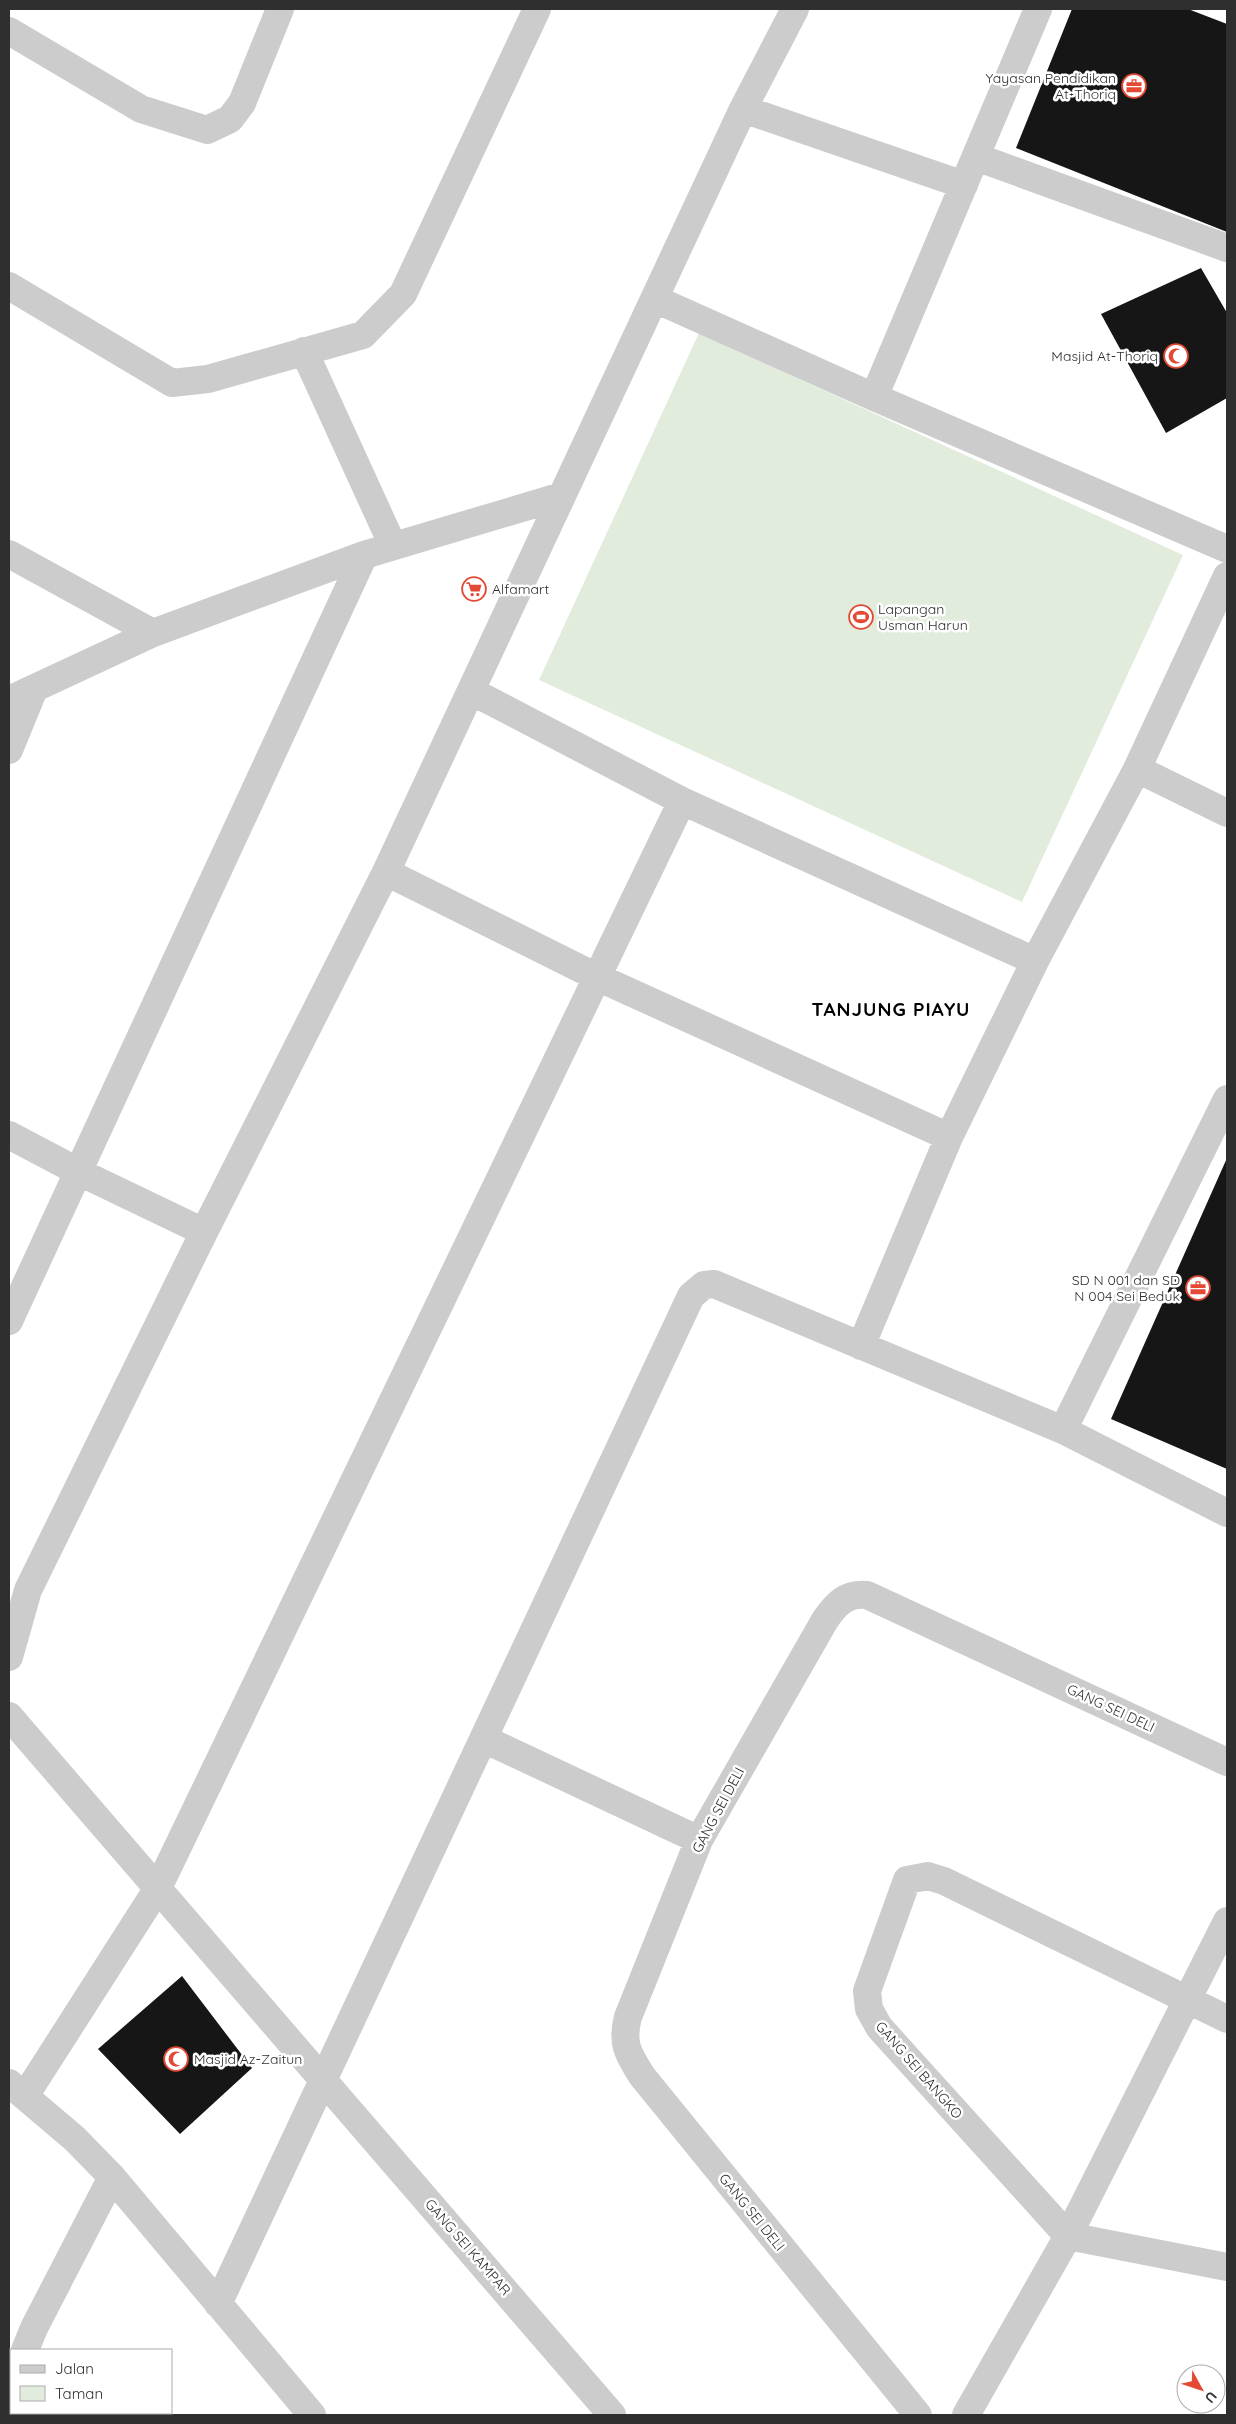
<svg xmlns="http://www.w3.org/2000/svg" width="1236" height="2424" font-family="Quicksand,sans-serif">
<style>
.green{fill:#e2ecdd}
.building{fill:#161616}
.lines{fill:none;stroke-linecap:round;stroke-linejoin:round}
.minor{stroke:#ccc;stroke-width:28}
.labels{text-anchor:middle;stroke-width:5;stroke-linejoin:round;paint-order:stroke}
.poi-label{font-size:14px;fill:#2f2f2f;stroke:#fff;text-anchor:end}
.street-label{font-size:14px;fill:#2f2f2f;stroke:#fff}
.district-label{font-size:19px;font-weight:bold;letter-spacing:1px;fill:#000;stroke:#fff}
</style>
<rect width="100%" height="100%" fill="#fff"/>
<path class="green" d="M699 333 1183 555 1022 902 539 680Z"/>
<path class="building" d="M1072 9H1188L1227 24V232L1016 148Z
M1201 268 1227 313V398L1166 433 1101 314Z
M1227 1158V1469L1111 1419Z
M182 1976 252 2068 180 2134 98 2049Z"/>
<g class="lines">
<path class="minor" d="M9 31 141 109 207 130 230 119 242 103 280 9
M743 109 964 185
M976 157 1227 248
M9 286 172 383 208 379 363 335 403 294 537 9
M655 299 874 397 1227 549
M304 351 393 546
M874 397 1038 9
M9 554 153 633
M471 691 682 801 1035 961
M9 700 153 633 364 555 562 496
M9 750 34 689
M1137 769 1227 813
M386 872 597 977 949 1137
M9 1135 79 1172 204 1232
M9 1321 364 555
M861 1346 949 1137 1035 961 1137 769 1227 576
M1063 1430 1227 1099
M9 1657 28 1590 204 1232 386 872 743 109 795 9
M9 1716 612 2415
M484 1739 699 1840
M1227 2019 944 1881 928 1876 907 1880 867 1991 869 2009 879 2027 1068 2236 1227 2267
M9 2083 75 2139 112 2177 312 2415
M25 2096 158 1888 682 801
M218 2304 691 1296 704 1285 714 1284 1063 1430 1227 1513
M25 2350 34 2328 112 2177
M9 2392 11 2385
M918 2415 642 2076C628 2054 621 2043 628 2017L699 1840 825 1620C836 1604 846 1593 867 1595L1227 1762
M966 2415 1068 2236 1227 1921"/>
</g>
<defs>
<g id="office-ring" transform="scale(1.25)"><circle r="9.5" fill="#fff" stroke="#e34934" stroke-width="1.5"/><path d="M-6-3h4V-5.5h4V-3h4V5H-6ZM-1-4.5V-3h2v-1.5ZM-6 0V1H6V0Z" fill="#e34934"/></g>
<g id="mosque-ring" transform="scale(1.25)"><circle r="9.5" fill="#fff" stroke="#e34934" stroke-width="1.5"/><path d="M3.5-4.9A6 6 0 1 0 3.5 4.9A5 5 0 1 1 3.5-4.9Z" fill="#e34934"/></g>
<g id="supermarket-ring" transform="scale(1.25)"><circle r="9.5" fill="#fff" stroke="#e34934" stroke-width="1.5"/><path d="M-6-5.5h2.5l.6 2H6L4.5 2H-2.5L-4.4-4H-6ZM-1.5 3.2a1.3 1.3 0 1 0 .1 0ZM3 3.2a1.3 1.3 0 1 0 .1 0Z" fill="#e34934"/></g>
<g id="stadium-ring" transform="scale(1.25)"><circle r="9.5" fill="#fff" stroke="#e34934" stroke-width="1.5"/><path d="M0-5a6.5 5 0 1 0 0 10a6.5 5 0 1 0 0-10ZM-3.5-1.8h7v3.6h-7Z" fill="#e34934"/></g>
</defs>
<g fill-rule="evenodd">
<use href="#office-ring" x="1134" y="86"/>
<use href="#mosque-ring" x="1176" y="356"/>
<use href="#supermarket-ring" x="474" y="589"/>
<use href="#stadium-ring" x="861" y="617"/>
<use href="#office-ring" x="1198" y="1288"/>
<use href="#mosque-ring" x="176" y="2059"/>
</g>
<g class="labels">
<g class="poi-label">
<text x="1116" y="83">Yayasan Pendidikan<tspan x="1116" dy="16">At-Thoriq</tspan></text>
<text x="1158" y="361">Masjid At-Thoriq</text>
<text x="492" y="594" text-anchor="start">Alfamart</text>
<text x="878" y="614" text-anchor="start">Lapangan<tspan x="878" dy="16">Usman Harun</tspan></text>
<text x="1180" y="1285">SD N 001 dan SD<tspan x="1180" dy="16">N 004 Sei Beduk</tspan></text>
<text x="194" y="2064" text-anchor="start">Masjid Az-Zaitun</text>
</g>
<g class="street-label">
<text transform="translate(1111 1708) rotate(25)" y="5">GANG SEI DELI</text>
<text transform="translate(718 1810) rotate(-62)" y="5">GANG SEI DELI</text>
<text transform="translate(919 2070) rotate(49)" y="5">GANG SEI BANGKO</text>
<text transform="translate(752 2212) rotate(51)" y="5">GANG SEI DELI</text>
<text transform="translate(468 2247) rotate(49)" y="5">GANG SEI KAMPAR</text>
</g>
<g class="district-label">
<text x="891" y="1016">TANJUNG PIAYU</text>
</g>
</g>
<rect width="1236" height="2424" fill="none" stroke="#2f2f2f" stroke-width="20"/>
<rect x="10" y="2349" width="162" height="65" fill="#ffffff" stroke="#acacac"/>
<rect x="20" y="2365" width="25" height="8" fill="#cccccc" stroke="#acacac"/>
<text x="55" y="2374" font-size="15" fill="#2f2f2f">Jalan</text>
<rect x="20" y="2386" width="25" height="15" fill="#e2ecdd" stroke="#acacac"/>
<text x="55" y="2399" font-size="15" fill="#2f2f2f">Taman</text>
<g transform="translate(1201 2389) rotate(130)"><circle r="24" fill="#ffffff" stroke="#acacac"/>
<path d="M0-4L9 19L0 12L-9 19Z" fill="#e34934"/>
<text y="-8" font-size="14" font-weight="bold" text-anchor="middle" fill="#2f2f2f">U</text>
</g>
</svg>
